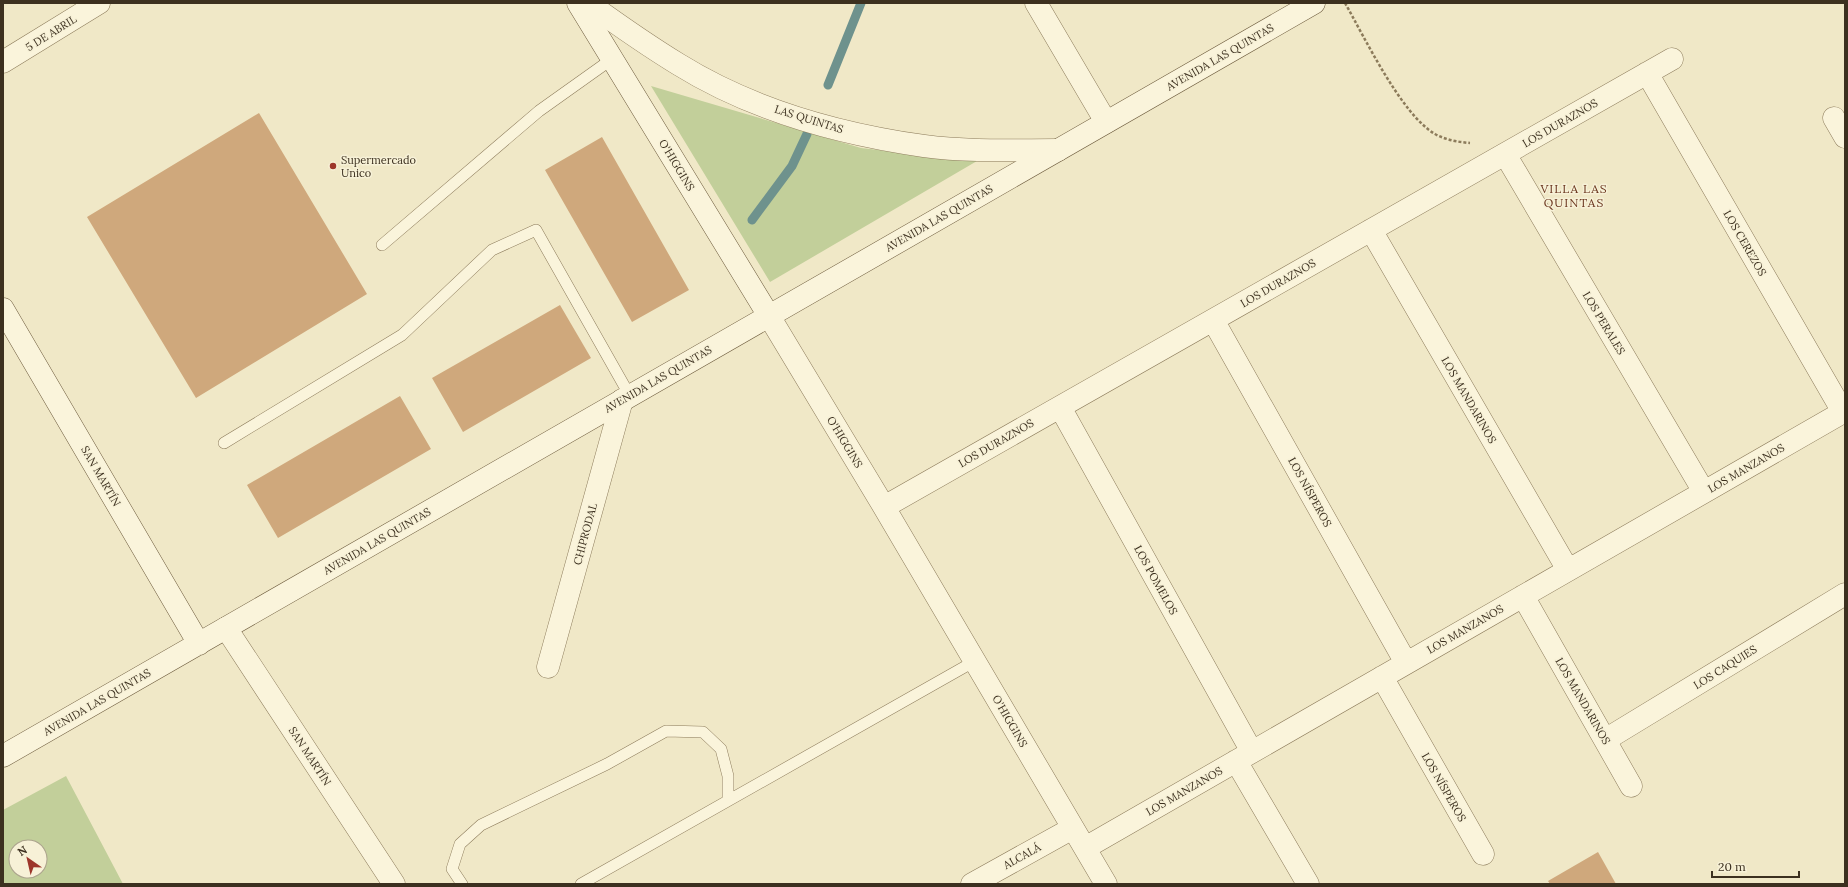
<svg xmlns="http://www.w3.org/2000/svg" width="1848" height="887" font-family="Lora,serif">
<style>
.green{fill:#c2cf9a;fill-rule:evenodd}
.lines{fill:none;stroke-linecap:round;stroke-linejoin:round}
.stream{stroke:#6e928d;stroke-width:9}
.building{fill:#cfa87c}
.lane-casing{stroke:#8c7b5b;stroke-width:12}
.street-casing{stroke:#8c7b5b;stroke-width:23}
.secondary-casing{stroke:#6e5c3e;stroke-width:23}
.path{stroke:#8c7b5b;stroke-width:2.5;stroke-dasharray:3 2;stroke-linecap:butt}
.lane{stroke:#faf4db;stroke-width:11}
.street{stroke:#faf4db;stroke-width:22}
.secondary{stroke:#faf4db;stroke-width:22}
.poi-dot{fill:#9d362a;stroke:#f7f1d7;stroke-width:1.5}
.labels{text-anchor:middle;stroke-width:3;stroke-linejoin:round;paint-order:stroke}
.street-label{font-size:11px;fill:#3c301f;stroke:#f7f1d7}
.poi-label{font-size:11px;fill:#3c301f;stroke:#f7f1d7;text-anchor:start}
.neighbourhood-label{font-size:12px;letter-spacing:1px;fill:#6a361e;stroke:#f7f1d7}
</style>
<rect width="100%" height="100%" fill="#f0e8c7"/>
<path class="green" d="M651 86 861 148 977 161 770 282Z
M66 776 123 884H3V810ZM16 847H40V871H16Z"/>
<g class="lines">
<path class="stream" d="M828 85 861 3
M752 220 792 166 807 134"/>
</g>
<path class="building" d="M259 113 367 294 196 398 87 217Z
M602 137 689 290 632 322 545 170Z
M560 305 591 358 463 432 432 378Z
M400 396 431 449 278 538 247 485Z
M1598 852 1616 884H1550L1548 881Z"/>
<g class="lines">
<g class="lane-casing">
<path id="lane" d="M382 245 539 111 612 59
M224 443 402 335 492 250 536 230 630 396
M462 884 452 869 460 844 481 825 607 764 666 731 703 732 721 749 728 776V800
M581 884 975 661"/>
</g>
<g class="street-casing">
<path id="street" d="M588 3C617 24 647 45 678 64 752 110 839 134 924 146 968 152 1014 150 1058 150
M1036 3 1106 122
M3 62 99 3
M1647 73 1843 412
M1834 118 1845 137
M1505 154 1704 492
M1371 230 1568 570
M769 316 884 507 1106 884
M1213 320 1406 663
M1060 407 1252 752
M884 507 1672 59
M1523 596 1631 786
M226 628 394 884
M548 667 622 400
M1382 677 1483 854
M1605 740 1845 594
M1236 761 1308 884
M1085 848 1845 411
M972 884 1073 828"/>
</g>
<g class="secondary-casing">
<path id="secondary" d="M578 3 769 316
M3 309 199 644
M3 756 1314 3"/>
</g>
<path class="path" d="M1345 3C1365 38 1401 114 1435 134 1446 140 1458 142 1470 143"/>
<use href="#lane" class="lane"/>
<use href="#street" class="street"/>
<use href="#secondary" class="secondary"/>
</g>
<circle class="poi-dot" cx="333" cy="166" r="4"/>
<g class="labels">
<g class="street-label">
<text transform="translate(51 33) rotate(-32)" y="4">5 DE ABRIL</text>
<text transform="translate(1220 57) rotate(-30)" y="4">AVENIDA LAS QUINTAS</text>
<text transform="translate(809 119) rotate(17)" y="4">LAS QUINTAS</text>
<text transform="translate(1560 123) rotate(-30)" y="4">LOS DURAZNOS</text>
<text transform="translate(677 165) rotate(59)" y="4">O'HIGGINS</text>
<text transform="translate(939 218) rotate(-30)" y="4">AVENIDA LAS QUINTAS</text>
<text transform="translate(1745 243) rotate(60)" y="4">LOS CEREZOS</text>
<text transform="translate(1278 283) rotate(-30)" y="4">LOS DURAZNOS</text>
<text transform="translate(1604 323) rotate(59)" y="4">LOS PERALES</text>
<text transform="translate(658 379) rotate(-30)" y="4">AVENIDA LAS QUINTAS</text>
<text transform="translate(1469 400) rotate(60)" y="4">LOS MANDARINOS</text>
<text transform="translate(845 442) rotate(59)" y="4">O'HIGGINS</text>
<text transform="translate(996 443) rotate(-30)" y="4">LOS DURAZNOS</text>
<text transform="translate(1746 468) rotate(-30)" y="4">LOS MANZANOS</text>
<text transform="translate(101 476) rotate(60)" y="4">SAN MARTÍN</text>
<text transform="translate(1310 492) rotate(61)" y="4">LOS NÍSPEROS</text>
<text transform="translate(585 534) rotate(-75)" y="4">CHIPRODAL</text>
<text transform="translate(377 541) rotate(-30)" y="4">AVENIDA LAS QUINTAS</text>
<text transform="translate(1156 580) rotate(61)" y="4">LOS POMELOS</text>
<text transform="translate(1465 629) rotate(-30)" y="4">LOS MANZANOS</text>
<text transform="translate(1725 667) rotate(-32)" y="4">LOS CAQUIES</text>
<text transform="translate(1583 701) rotate(60)" y="4">LOS MANDARINOS</text>
<text transform="translate(97 702) rotate(-30)" y="4">AVENIDA LAS QUINTAS</text>
<text transform="translate(1010 721) rotate(60)" y="4">O'HIGGINS</text>
<text transform="translate(310 756) rotate(57)" y="4">SAN MARTÍN</text>
<text transform="translate(1444 787) rotate(60)" y="4">LOS NÍSPEROS</text>
<text transform="translate(1184 791) rotate(-30)" y="4">LOS MANZANOS</text>
<text transform="translate(1022 856) rotate(-29)" y="4">ALCALÁ</text>
</g>
<g class="poi-label">
<text x="341" y="164">Supermercado<tspan x="341" dy="13">Unico</tspan></text>
</g>
<g class="neighbourhood-label">
<text x="1574" y="193">VILLA LAS<tspan x="1574" dy="14">QUINTAS</tspan></text>
</g>
</g>
<rect width="1848" height="887" fill="none" stroke="#3c301f" stroke-width="8"/>
<g transform="translate(28 859) rotate(326)"><circle r="19" fill="#f7f1d7" stroke="#aca48d"/>
<path d="M0-3L7 15L0 10L-7 15Z" fill="#9d362a"/>
<text y="-6" font-size="11" font-weight="bold" text-anchor="middle" fill="#3c301f">N</text>
</g>
<path d="M1712 871v6h87v-6" fill="none" stroke="#3c301f" stroke-width="2"/>
<text x="1718" y="871" font-size="12" fill="#3c301f" stroke="#f7f1d7" stroke-width="3" paint-order="stroke">20 m</text>
</svg>
